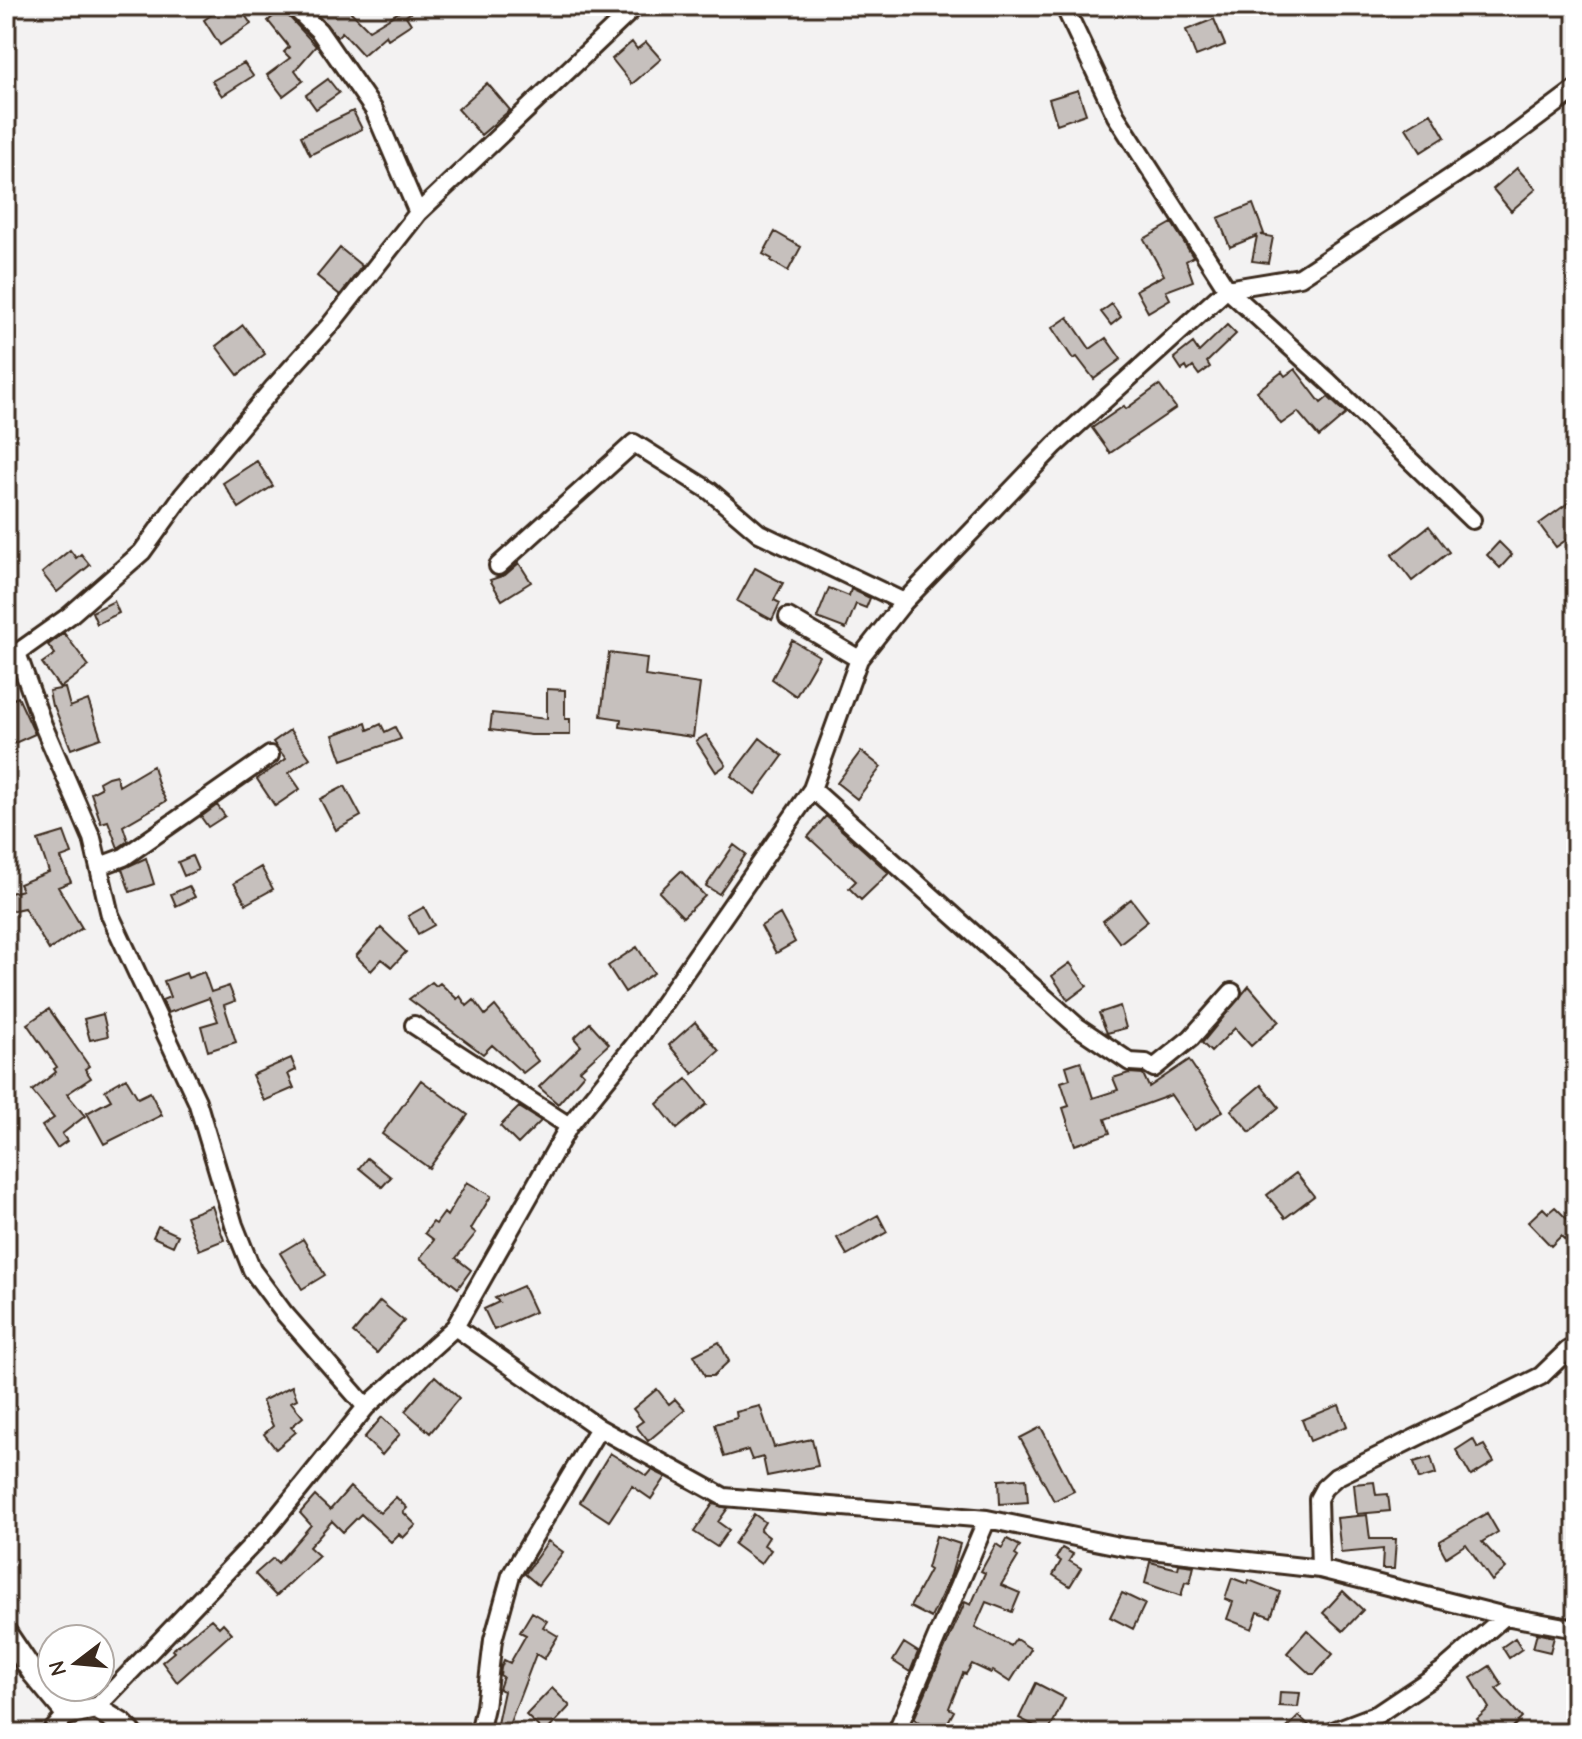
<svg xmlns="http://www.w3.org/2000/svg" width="1582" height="1739" font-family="'Comic Neue',sans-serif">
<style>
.building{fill:#c6c0bd;stroke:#3b2a1e;stroke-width:2}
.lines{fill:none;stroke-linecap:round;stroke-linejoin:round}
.minor-casing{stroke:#3b2a1e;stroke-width:22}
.tertiary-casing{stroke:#3b2a1e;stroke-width:26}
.minor{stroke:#fff;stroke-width:16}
.tertiary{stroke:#fff;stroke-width:20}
</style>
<rect width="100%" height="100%" fill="#f3f2f2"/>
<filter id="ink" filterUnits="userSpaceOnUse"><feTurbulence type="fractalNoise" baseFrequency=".0125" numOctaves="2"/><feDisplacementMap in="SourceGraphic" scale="16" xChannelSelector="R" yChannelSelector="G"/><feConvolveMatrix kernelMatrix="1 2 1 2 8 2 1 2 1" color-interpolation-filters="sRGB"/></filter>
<g filter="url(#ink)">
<path class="building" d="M224 6H239L251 24 220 45 204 20Z
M320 6H345L369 30 409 6 413 11 406 16 411 24 388 39 386 35 363 55 342 32 337 37 315 12Z
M282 9 316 46 295 70 303 81 283 96 267 75 290 58 284 52 289 47 268 21Z
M1214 19 1225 45 1196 56 1186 30Z
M632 42 637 49 646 42 661 59 632 84 612 59Z
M244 63 253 76 222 96 212 81Z
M328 79 339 93 316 109 306 95Z
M487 83 510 110 481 135 458 109Z
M1078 90 1086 114 1057 124 1049 99Z
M353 111 362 129 310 155 301 136Z
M1431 113 1445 137 1421 152 1406 128Z
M1517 168 1536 189 1511 211 1493 189Z
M1253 204 1264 234 1261 235 1273 237 1268 263 1252 261 1257 236 1230 247 1218 218Z
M1172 223 1193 257 1186 261 1193 281 1166 291 1170 299 1148 312 1136 290 1164 275 1144 239Z
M775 232 801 247 788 271 771 261 772 259 763 254Z
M340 248 362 266 340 295 317 276Z
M1112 304 1121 317 1111 325 1101 312Z
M1068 317 1090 349 1106 338 1121 359 1094 379 1077 357 1073 359 1052 328Z
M243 325 265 354 238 375 216 346Z
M1227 325 1236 334 1207 362 1210 367 1199 375 1193 367 1188 371 1186 367 1182 370 1174 358 1193 343 1199 352Z
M1295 369 1321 403 1328 397 1346 414 1319 437 1298 412 1281 424 1257 391 1282 372 1285 376Z
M1159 385 1176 408 1110 453 1092 428 1124 406 1126 409Z
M257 461 273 486 239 508 223 483Z
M1568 503 1576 513V533L1556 547 1539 524Z
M1429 526 1449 552 1412 581 1392 555Z
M1499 542 1512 555 1500 568 1487 555Z
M70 550 76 558 81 554 90 565 57 592 42 573Z
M519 563 531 582 502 600 490 580 505 575Z
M755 568 783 583 774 600 780 603 772 620 737 601Z
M829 588 849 596 851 589 870 598 866 608 856 604 846 629 817 618Z
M114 601 119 613 97 624 92 612Z
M64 633 89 666 60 688 42 663 55 654 48 645Z
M792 640 819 656 796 696 772 679Z
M609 653 647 658 645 676 700 684 693 737 620 727 621 719 601 716Z
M65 688 70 707 88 700 101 738 71 749 54 706H52L49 691Z
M547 689 565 690V719H570V735H531L490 730 492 713 547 719Z
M18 697 35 734 6 747V702Z
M366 723 368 730 381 724 385 732 395 727 401 739 342 760 333 735Z
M290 730 310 758 289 773 300 789 275 806 257 779 286 759 273 742Z
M706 735 726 765 716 772 696 741Z
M760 738 783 756 755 794 731 776Z
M861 751 881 767 857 799 837 783Z
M153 766 159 787 166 801 123 826 128 841 118 848 108 821 101 823 91 793 101 788 99 782 108 777 116 775 119 786Z
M345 786 361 816 336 830 320 799Z
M217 805 225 816 208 827 201 817Z
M826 816 889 873 861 900 849 888 856 881 808 837Z
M64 832 72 854 61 858 71 882 58 887 82 928 49 950 24 908 6 912V894L22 890 19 884 49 872 38 840Z
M734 845 746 854 719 894 706 886Z
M192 856 198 870 184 876 178 862Z
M146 858 154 884 130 892 122 869Z
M261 867 273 889 246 904 234 883Z
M681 871 705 896 683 917 659 892Z
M189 886 195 897 176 906 171 894Z
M1131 899 1148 921 1120 943 1103 921Z
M424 907 434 925 418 934 408 916Z
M780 914 795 942 776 953 761 926Z
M381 928 406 952 392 967 382 959 371 971 356 956Z
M637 947 654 973 625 992 608 966Z
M1070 963 1087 986 1068 1000 1052 976Z
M204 972 211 992 229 986 235 1001 224 1005 236 1042 208 1051 201 1026 218 1021 209 998 168 1013 162 1000 170 997 164 981 186 973 188 978Z
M432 982 436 986 440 983 457 999 460 996 467 1006 474 1000 485 1015 495 1006 538 1061 523 1073 492 1045 483 1054 409 999Z
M1249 986 1279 1021 1251 1046 1235 1028 1211 1052 1202 1043Z
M1120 1006 1126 1028 1107 1033 1099 1013Z
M49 1009 89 1066 85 1069 91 1078 67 1094 85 1116 62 1134 67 1141 57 1148 42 1126 54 1118 32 1091 56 1072 54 1069 57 1067 27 1024Z
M103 1014 108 1036 90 1040 84 1019Z
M695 1022 719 1051 693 1074 669 1045Z
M590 1023 609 1044 580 1070 584 1074 558 1104 539 1087 581 1046 574 1038Z
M291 1058 296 1070 288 1074 294 1088 264 1101 252 1075Z
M1189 1060 1223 1111 1195 1130 1171 1095 1105 1119 1110 1133 1075 1145 1063 1108 1069 1106 1061 1082 1070 1079 1066 1066 1081 1061 1093 1098 1118 1090 1113 1078 1129 1073 1143 1074 1149 1087Z
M126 1078 138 1098 150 1092 162 1115 104 1144 87 1113 111 1100 105 1090Z
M687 1079 707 1104 677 1129 657 1104Z
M421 1080 468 1115 429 1168 382 1134Z
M1261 1085 1279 1107 1250 1132 1231 1110Z
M519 1107 541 1121 518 1144 500 1126Z
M367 1158 391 1177 382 1187 359 1168Z
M1296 1173 1314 1196 1285 1218 1267 1195Z
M467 1182 491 1196 471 1229 476 1233 456 1258 471 1270 458 1288 420 1258 434 1240 425 1233 433 1222 436 1224 444 1213 447 1216Z
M212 1206 224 1240 199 1250 186 1216Z
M1555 1207 1576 1228V1251L1561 1236 1551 1246 1528 1222 1543 1208 1548 1213Z
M878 1215 887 1232 847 1255 837 1238Z
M158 1226 178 1235 173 1246 153 1237Z
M303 1239 325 1275 302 1289 280 1253Z
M523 1286 535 1312 494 1330 484 1309 499 1302 495 1298Z
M380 1301 404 1321 377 1353 353 1333Z
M719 1342 729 1361 713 1376H705L694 1355Z
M435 1376 459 1398 430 1433 405 1411Z
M292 1386 297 1399 291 1402 303 1417 291 1427 296 1432 276 1449 264 1434 273 1426 262 1401Z
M657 1389 669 1404 675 1399 685 1410 648 1441 636 1426 643 1421 633 1409Z
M1339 1405 1347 1426 1310 1441 1302 1420Z
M760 1406 774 1447 812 1439 818 1466 767 1476 763 1457 752 1460 748 1450 724 1457 715 1424 737 1418 736 1412Z
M382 1417 400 1434 382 1455 364 1438Z
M1041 1427 1074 1491 1054 1501 1020 1438Z
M1473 1439 1478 1448 1484 1445 1494 1462 1471 1476 1456 1450Z
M610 1453 647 1476 652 1470 666 1477 651 1499 632 1486 609 1521 580 1502Z
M1431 1457 1436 1474 1419 1479 1414 1462Z
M1026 1478 1028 1502 1000 1504 999 1480Z
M1374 1482 1376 1495 1388 1494 1390 1511 1357 1514 1354 1484Z
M350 1487 380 1513 396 1497 407 1508 403 1512 416 1525 403 1538 399 1534 391 1542 361 1514 343 1532 332 1521 309 1547 319 1556 276 1596 255 1574 273 1558 278 1563 311 1525 300 1513 315 1496 330 1510Z
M713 1504 728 1508 718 1522 729 1530 717 1547 694 1532Z
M1487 1513 1498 1532 1482 1542 1506 1568 1492 1581 1466 1544 1446 1557 1440 1546V1541Z
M754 1514 765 1522 760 1530 769 1537 764 1545 771 1550 761 1564 734 1544Z
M1367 1515 1370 1539H1396L1394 1569H1382L1383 1549 1341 1553 1337 1518Z
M936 1536 960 1544 951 1575 931 1618 910 1607 930 1570 927 1568Z
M1007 1539 1020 1546 1015 1555 1018 1557 1001 1585 1020 1593 1012 1612 986 1602 975 1627 1011 1646 1016 1639 1031 1649 1010 1682 993 1671 991 1673 972 1664 966 1674 963 1673 949 1708 954 1711 942 1733H938L914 1719 965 1602 971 1605 985 1573 981 1571 996 1544 1002 1548Z
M548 1541 563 1552 538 1585 525 1574Z
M1062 1548 1073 1554 1069 1561 1081 1568 1070 1586 1053 1575 1061 1561 1056 1558Z
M1150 1562 1178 1569 1179 1564 1194 1566 1190 1583 1185 1582 1181 1596 1145 1583Z
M1232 1578 1248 1584 1249 1580 1280 1592 1271 1617 1258 1612 1252 1629 1227 1619 1233 1602 1225 1599Z
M1343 1591 1363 1610 1343 1631 1323 1613Z
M1122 1593 1145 1604 1133 1629 1110 1617Z
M532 1612 547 1621 543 1627 558 1636 544 1659 536 1654 506 1733H495L504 1691 499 1689 503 1677 500 1675 501 1668 504 1660 510 1663 526 1635 520 1632Z
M211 1619 219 1627 223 1623 232 1633 177 1682 162 1662 174 1652 172 1650Z
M1307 1630 1333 1654 1315 1674H1310L1287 1653Z
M1537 1633 1554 1637 1550 1652 1533 1648Z
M1515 1638 1522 1649 1509 1658 1502 1647Z
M904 1643 918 1652 910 1672 893 1661Z
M1490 1666 1502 1685 1496 1689 1522 1718 1507 1733H1489L1477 1719 1489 1708 1471 1678Z
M1036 1683 1065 1698 1048 1733 1019 1718Z
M552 1688 570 1706 545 1733 526 1715Z
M1280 1692 1300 1693 1298 1707 1279 1706Z
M1299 1716 1317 1733H1282Z"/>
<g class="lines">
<g class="minor-casing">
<path id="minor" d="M293 6 319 31 374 110 418 213
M1064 6 1116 116 1227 289 1329 382 1472 520
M498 566 634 443 710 491 759 533 904 602
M788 617 859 659
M17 653 43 725 92 838 110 915 197 1101 234 1225 252 1270 284 1313 366 1407
M6 657 17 653 69 616 142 552 183 495 274 387 330 325 418 213 636 6
M812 789 1078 1027 1130 1062 1146 1063 1154 1068 1191 1038 1232 992
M100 866 124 857 270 755
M414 1025 569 1126
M455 1327 599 1428 724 1497 987 1519 1124 1547 1320 1569 1505 1616 1576 1629
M1320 1569 1318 1499 1324 1488 1336 1477 1541 1376 1568 1350
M96 1708 270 1526 366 1407 455 1327 569 1126 635 1044 812 789 859 659 904 602 1055 445 1227 289 1300 277 1509 139 1576 89
M1333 1731 1378 1714 1442 1671 1505 1616
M50 1733 67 1714
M479 1733 485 1707 493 1640 511 1575 599 1428
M896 1733 987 1519"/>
</g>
<g class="tertiary-casing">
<path id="tertiary" d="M6 1633 33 1673 67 1714 96 1708 122 1724 131 1733"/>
</g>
<use href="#minor" class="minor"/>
<use href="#tertiary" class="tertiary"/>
</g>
</g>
<rect width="1582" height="1739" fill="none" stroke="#fff" stroke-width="32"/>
<rect x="16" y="16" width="1550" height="1707" fill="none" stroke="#3b2a1e" stroke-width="3" filter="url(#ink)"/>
<g transform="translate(76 1663) rotate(254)"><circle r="38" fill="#ffffff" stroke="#b1aaa5" stroke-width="2"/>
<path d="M0-6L14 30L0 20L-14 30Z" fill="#3b2a1e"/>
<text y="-12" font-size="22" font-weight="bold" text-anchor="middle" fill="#3b2a1e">N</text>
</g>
</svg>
